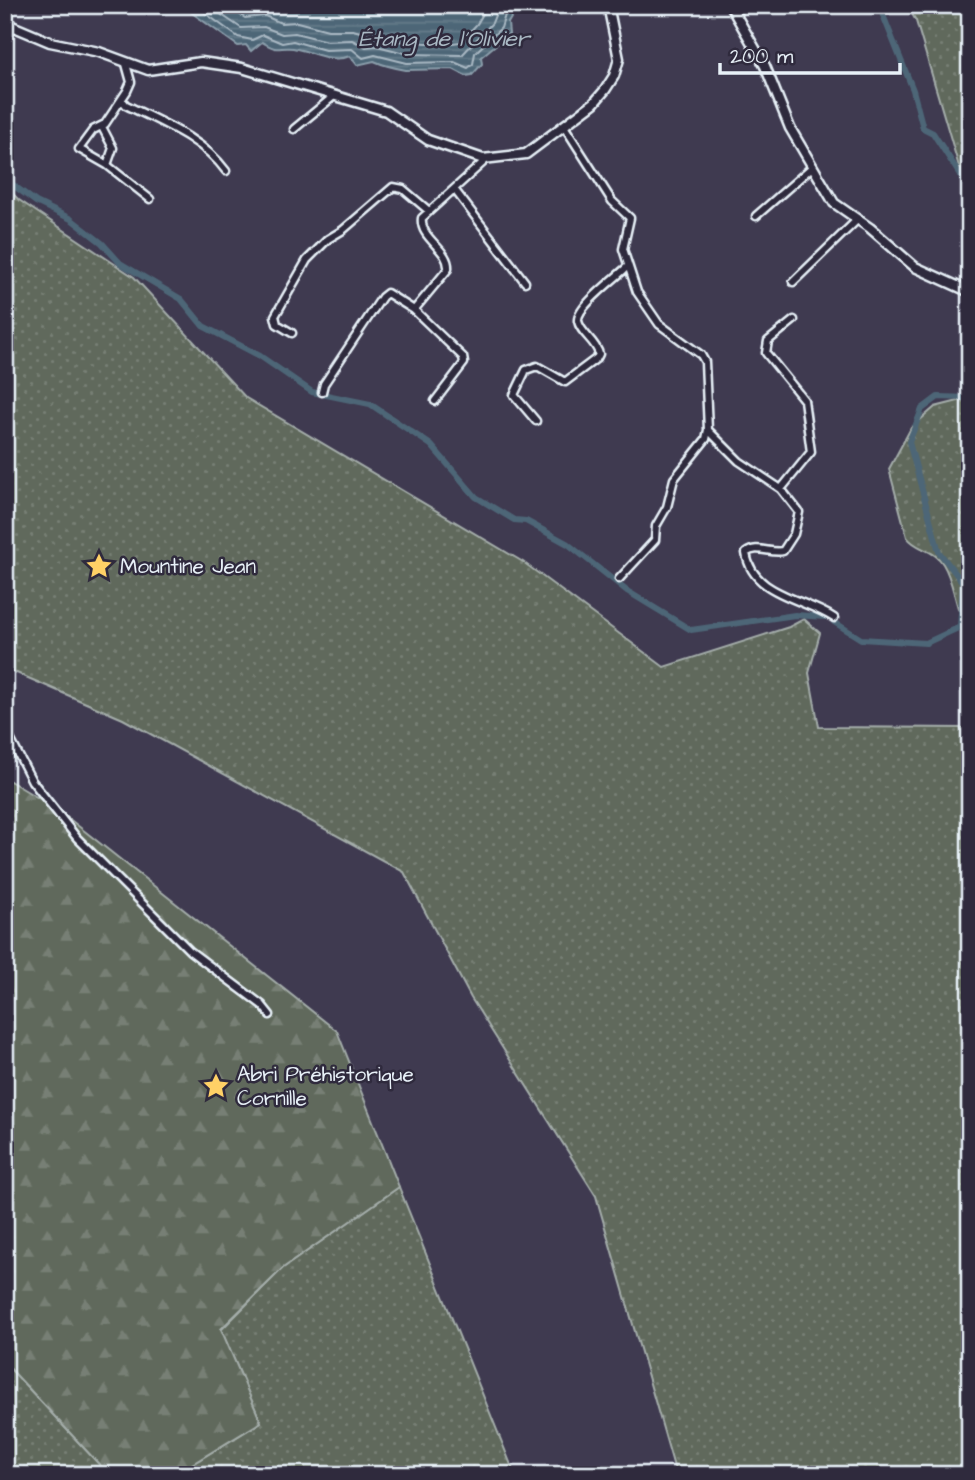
<svg xmlns="http://www.w3.org/2000/svg" width="975" height="1480" font-family="'Architects Daughter',sans-serif">
<style>
.grass{fill:url(#grass-dots);stroke:#a4adaa;stroke-width:2}
.forest{fill:url(#forest-firs);stroke:#a4adaa;stroke-width:2}
.water{fill:url(#water-rules);stroke:#8b9eab;stroke-width:2}
.lines{fill:none;stroke-linecap:round;stroke-linejoin:round}
.shore{stroke:#aab9c4;stroke-width:2}
.canal{stroke:#4d6677;stroke-width:6}
.street-casing{stroke:#e8f1f8;stroke-width:11}
.secondary-casing{stroke:#e8f1f8;stroke-width:13}
.street{stroke:#2f2a3d;stroke-width:6}
.secondary{stroke:#2f2a3d;stroke-width:8}
.labels{text-anchor:middle;stroke-width:5;stroke-linejoin:round;paint-order:stroke}
.poi-label{font-size:21px;fill:#e8f1f8;stroke:#2f2a3d;text-anchor:start}
.water-label{font-size:23px;font-style:italic;fill:#aab9c4;stroke:#2f2a3d}
</style>
<defs>
<pattern id="grass-dots" width="8" height="8" patternUnits="userSpaceOnUse" patternTransform="scale(1.75)"><rect width="8" height="8" fill="#60695c"/><path d="M2 2h.1M6 6h.1" fill="none" stroke="#777f74" stroke-width="1.8" stroke-linecap="round"/></pattern>
<pattern id="forest-firs" width="22" height="20" patternUnits="userSpaceOnUse" patternTransform="scale(1.75)"><rect width="22" height="20" fill="#60695c"/><path d="M5 1l3.5 6h-7zM16 11l3.5 6h-7z" fill="#777f74"/></pattern>
<pattern id="water-rules" width="6" height="5" patternUnits="userSpaceOnUse" patternTransform="scale(1.75)"><rect width="6" height="5" fill="#4d6677"/><path d="M0 2.5h6" fill="none" stroke="#677c8b"/></pattern>
</defs>
<rect width="100%" height="100%" fill="#3f3a50"/>
<filter id="ink" filterUnits="userSpaceOnUse"><feTurbulence type="fractalNoise" baseFrequency=".0143" numOctaves="2"/><feDisplacementMap in="SourceGraphic" scale="14" xChannelSelector="R" yChannelSelector="G"/><feConvolveMatrix kernelMatrix="1 2 1 2 8 2 1 2 1" color-interpolation-filters="sRGB"/></filter>
<g filter="url(#ink)">
<path class="grass" d="M907 5H970V204L916 21Z
M5 186 19 200 134 277 246 398 523 562 664 667 789 627 804 619 820 633 809 673 819 727 970 728V1475H683L674 1467 596 1196 471 998 404 872 123 719 5 668Z
M970 398V632C954 613 956 585 943 564 934 549 916 550 907 537L889 469 911 428 935 407Z
M399 1187 515 1475H174L261 1422 221 1330 283 1268Z
M5 1363 109 1475H5Z"/>
<path class="forest" d="M5 778 58 810 337 1031 399 1187 283 1268 221 1329 261 1422 174 1475H109L5 1363Z"/>
<path class="water" d="M181 5H513L516 9 508 23 509 34 501 36 498 43 481 57 482 64 472 75 466 76 453 69 406 70C395 68 385 66 374 61L357 65 350 56C332 64 311 51 293 48 278 46 280 53 262 42L251 51 246 45 238 46Z"/>
<g class="lines">
<path class="shore" d="M194 5 238 37 252 40 263 35 282 43 293 41 325 50 352 49 363 58 375 55 407 63 454 62 468 68 473 64 475 53 501 28 508 5
M207 5 241 28 264 27 282 34 295 33 327 41 352 40 366 47 377 46 409 54 462 55 492 23 499 5
M225 5 245 18 265 16 281 23 297 22 328 30H353L392 41 445 44 460 42 477 24 488 5"/>
<path class="canal" d="M879 5 913 90 923 128 933 133 970 190
M5 179 36 202 71 219 102 243 120 263 181 299 203 326 260 356 312 392 370 404 431 445 476 497 514 520 526 521 568 544 627 591 691 630 795 615 826 617
M834 622 861 639 926 643 960 627 963 583 939 552 909 442 922 409 938 397 970 398"/>
<g class="street-casing">
<path id="street" d="M126 64 131 82 127 91 105 124 93 130 79 149 107 165 150 199
M122 100 126 105C162 123 202 138 226 171
M564 126 612 201 630 218 623 249 637 292 659 324 701 355 705 362 708 430 739 461 781 489 799 512 794 534 783 551C770 554 757 544 746 553 752 595 804 598 834 618
M102 127 113 148 107 165
M294 129 334 96
M454 189 525 282
M756 216 811 168
M793 282 858 219
M414 310 463 357 464 363 435 401
M292 333 277 324 275 316 307 260 328 239 343 230 393 187 403 189 429 211
M322 392 324 384 382 297 387 293 414 310 448 269C450 249 419 239 422 218L488 158
M536 421 514 395 526 370 537 366 565 382 597 358 599 354C596 341 580 333 578 321 576 307 617 277 627 267
M781 489 811 452 804 400 766 353 768 341 794 320
M619 579 655 540 656 526 667 507 674 479 706 439 708 430
M5 729 32 781 77 838 190 951 262 1005 270 1015"/>
</g>
<g class="secondary-casing">
<path id="secondary" d="M730 5 765 66 790 128 834 203 870 228 915 267 970 292
M5 23 50 42 99 52 148 70 201 62 242 68 386 111 428 140 483 159 526 154 594 103 605 90 614 76 619 59 608 5"/>
</g>
<use href="#street" class="street"/>
<use href="#secondary" class="secondary"/>
</g>
</g>
<defs>
<g id="sight-bare" transform="scale(2.1)"><path d="M0-6L1.8-2.2L6-1.7L2.9 1.2L3.7 5.4L0 3.3L-3.7 5.4L-2.9 1.2L-6-1.7L-1.8-2.2Z" fill="#ffd166" stroke="#2f2a3d" stroke-width="2.5" paint-order="stroke"/></g>
</defs>
<g fill-rule="evenodd">
<use href="#sight-bare" x="99" y="566"/>
<use href="#sight-bare" x="216" y="1086"/>
</g>
<g class="labels">
<g class="poi-label">
<text x="120" y="573">Mountine Jean</text>
<text x="237" y="1081">Abri Préhistorique<tspan x="237" dy="24">Cornille</tspan></text>
</g>
<g class="water-label">
<text x="444" y="46">Étang de l'Olivier</text>
</g>
</g>
<rect width="975" height="1480" fill="none" stroke="#2f2a3d" stroke-width="28"/>
<rect x="14" y="14" width="947" height="1452" fill="none" stroke="#e8f1f8" stroke-width="2.5" filter="url(#ink)"/>
<path d="M720 63v10h180v-10" fill="none" stroke="#e8f1f8" stroke-width="3.5"/>
<text x="730" y="63" font-size="21" fill="#e8f1f8" stroke="#2f2a3d" stroke-width="5" paint-order="stroke">200 m</text>
</svg>
